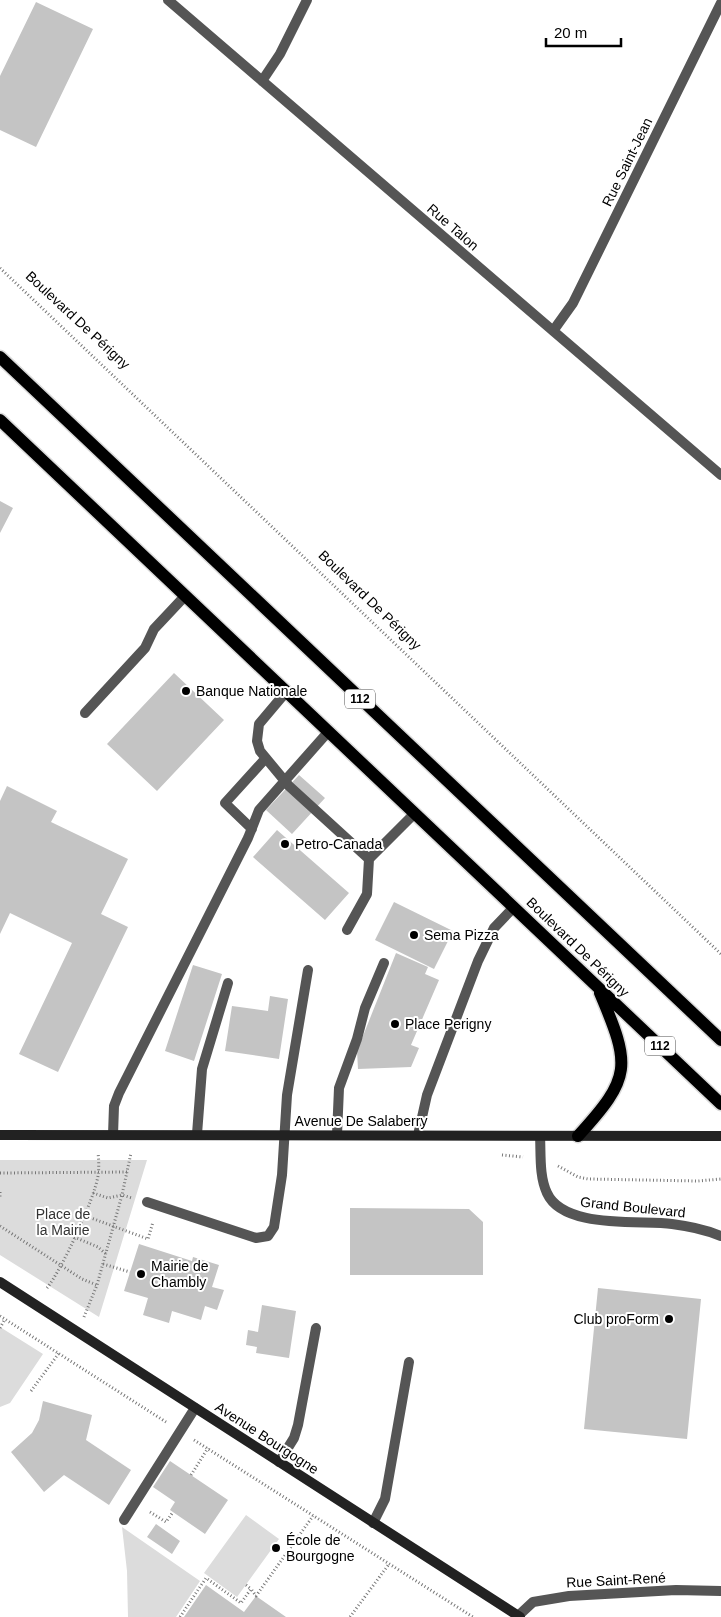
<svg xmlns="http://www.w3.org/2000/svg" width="721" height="1617" font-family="Helvetica,sans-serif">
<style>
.green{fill:#dcdcdc}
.building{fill:#c4c4c4}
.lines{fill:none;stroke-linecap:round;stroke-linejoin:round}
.primary-casing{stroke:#dbdbdb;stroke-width:15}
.path{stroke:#777;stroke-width:3;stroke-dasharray:1 2.5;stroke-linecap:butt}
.lane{stroke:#555;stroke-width:10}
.street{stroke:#555;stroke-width:10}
.secondary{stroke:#222;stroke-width:10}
.primary{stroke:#000;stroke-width:12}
.poi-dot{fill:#000;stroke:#fff;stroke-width:2}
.labels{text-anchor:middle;stroke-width:4;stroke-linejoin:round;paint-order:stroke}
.shield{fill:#fff;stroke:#4c4c4c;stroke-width:1}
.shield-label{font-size:12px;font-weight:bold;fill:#000}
.street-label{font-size:14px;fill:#000;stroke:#fff}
.poi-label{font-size:14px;fill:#000;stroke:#fff;text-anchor:start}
.park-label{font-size:14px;fill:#333;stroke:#fff}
</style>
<rect width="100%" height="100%" fill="#fff"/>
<path class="green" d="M0 1160H147L99 1317 0 1255Z
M0 1327 43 1354 10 1403 0 1407Z
M246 1515 279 1539 237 1597 204 1573Z
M122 1527 200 1581 176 1617H128L127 1571Z"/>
<path class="building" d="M36 2 93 29 36 147 0 130V76Z
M0 501 13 508 0 533Z
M174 673 224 720 157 791 107 744Z
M299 775 325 798 292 834 266 810Z
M7 786 57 811 51 822 128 859 101 914 128 927 58 1072 19 1054 72 943 10 913 0 934V801Z
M277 830 349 893 325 920 253 857Z
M394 902 453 931 434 969 375 940Z
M396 953 428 967 425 974 439 980 411 1045 419 1048 411 1067 358 1069 357 1051Z
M193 965 222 974 194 1061 165 1051Z
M270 996 288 999 279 1059 225 1051 232 1006 268 1011Z
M350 1208 469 1209 483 1222V1275H350Z
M139 1244 192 1261 193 1257 219 1265 212 1287 224 1290 217 1310 205 1306 201 1320 172 1311 169 1323 143 1315 148 1298 124 1291Z
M598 1288 701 1299 687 1439 584 1429Z
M262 1305 296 1311 289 1358 256 1353 257 1347 246 1345 248 1330 258 1332Z
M43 1401 92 1415 86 1440 131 1470 109 1505 64 1475 44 1492 11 1452 32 1433 39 1420Z
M170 1461 228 1500 205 1534 170 1510 175 1502 153 1487Z
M156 1524 180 1541 172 1554 147 1537Z
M206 1585 244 1612 256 1596 286 1617H184Z"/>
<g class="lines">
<g class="primary-casing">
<path id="primary" d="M0 357 721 1040
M0 420 721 1104
M578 1136C632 1077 631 1066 600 993"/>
</g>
<path class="path" d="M0 268 721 954
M502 1155 523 1157
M558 1166 578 1177 588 1179 698 1181 721 1179
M0 1173 128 1172
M0 1192V1197
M93 1193 108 1198 122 1195 132 1198
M83 1215 148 1239 153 1222
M0 1226 82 1279 97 1285
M74 1237 98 1247 106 1254
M103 1264 130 1272
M47 1288C62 1269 94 1200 98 1176 99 1169 99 1161 98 1153
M0 1316 166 1422
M84 1317 97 1285 122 1195 131 1153
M0 1328 5 1319
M31 1391 59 1353
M194 1440 473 1617
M191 1475 208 1448
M150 1512 166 1522 173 1512
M246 1585 251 1589
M180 1617 206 1578 241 1603 251 1589 256 1596 313 1516
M350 1617 389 1564"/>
<path class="lane" d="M286 692 259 724 257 741 260 751 289 786 369 859 415 813
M85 713 145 648 154 629 185 596
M252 829 225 803 265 759
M347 930 367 894 369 859
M197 1134 202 1069 228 983
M113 1135 114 1106 119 1093 248 838 259 810 328 732
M337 1135 339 1088 357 1039 365 1008 384 963
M418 1135 427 1095 478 961 494 928 514 907
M147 1202 256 1238 268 1236 274 1227 282 1175 287 1095 308 970
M279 1462 294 1438 298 1425 316 1328
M124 1520 195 1408
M373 1523 385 1499 409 1362"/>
<path class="street" d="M168 0 721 475
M262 81 280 54 307 0
M553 331 573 303 721 3
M540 1136C541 1154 539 1176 547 1193 563 1229 639 1220 672 1224 689 1226 706 1230 721 1236
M518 1616 533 1602 569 1596 676 1590 721 1591"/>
<path class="secondary" d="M0 1135 721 1136
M0 1282 520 1617"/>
<use href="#primary" class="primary"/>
</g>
<g class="poi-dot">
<circle cx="186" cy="691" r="5"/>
<circle cx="285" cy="844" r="5"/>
<circle cx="414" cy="935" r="5"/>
<circle cx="395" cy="1024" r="5"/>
<circle cx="141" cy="1274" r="5"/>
<circle cx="669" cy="1319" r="5"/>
<circle cx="276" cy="1548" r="5"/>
</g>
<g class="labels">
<g class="shield">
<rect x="345" y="689.5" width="30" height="19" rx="4"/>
<rect x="645" y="1036.5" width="30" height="19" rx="4"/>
</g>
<g class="shield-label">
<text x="360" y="703">112</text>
<text x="660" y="1050">112</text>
</g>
<g class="street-label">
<text transform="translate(627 162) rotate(-64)" y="5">Rue Saint-Jean</text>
<text transform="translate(453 227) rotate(41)" y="5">Rue Talon</text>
<text transform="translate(78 320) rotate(43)" y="5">Boulevard De Périgny</text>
<text transform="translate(370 600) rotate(44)" y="5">Boulevard De Périgny</text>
<text transform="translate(578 947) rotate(44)" y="5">Boulevard De Périgny</text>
<text x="361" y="1126">Avenue De Salaberry</text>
<text transform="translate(633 1207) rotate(6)" y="5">Grand Boulevard</text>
<text transform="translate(267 1438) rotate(33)" y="5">Avenue Bourgogne</text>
<text transform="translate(616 1580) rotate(-3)" y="5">Rue Saint-René</text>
</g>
<g class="poi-label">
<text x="196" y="696">Banque Nationale</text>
<text x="295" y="849">Petro-Canada</text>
<text x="424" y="940">Sema Pizza</text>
<text x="405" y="1029">Place Perigny</text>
<text x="151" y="1271">Mairie de<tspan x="151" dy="16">Chambly</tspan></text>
<text x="659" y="1324" text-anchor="end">Club proForm</text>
<text x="286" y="1545">École de<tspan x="286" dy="16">Bourgogne</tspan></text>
</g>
<g class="park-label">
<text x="63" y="1219">Place de<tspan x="63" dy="16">la Mairie</tspan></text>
</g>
</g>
<path d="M546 38v8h75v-8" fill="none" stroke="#000000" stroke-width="2.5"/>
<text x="554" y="38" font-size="15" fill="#000000" stroke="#ffffff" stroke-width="4" paint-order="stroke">20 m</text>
</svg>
